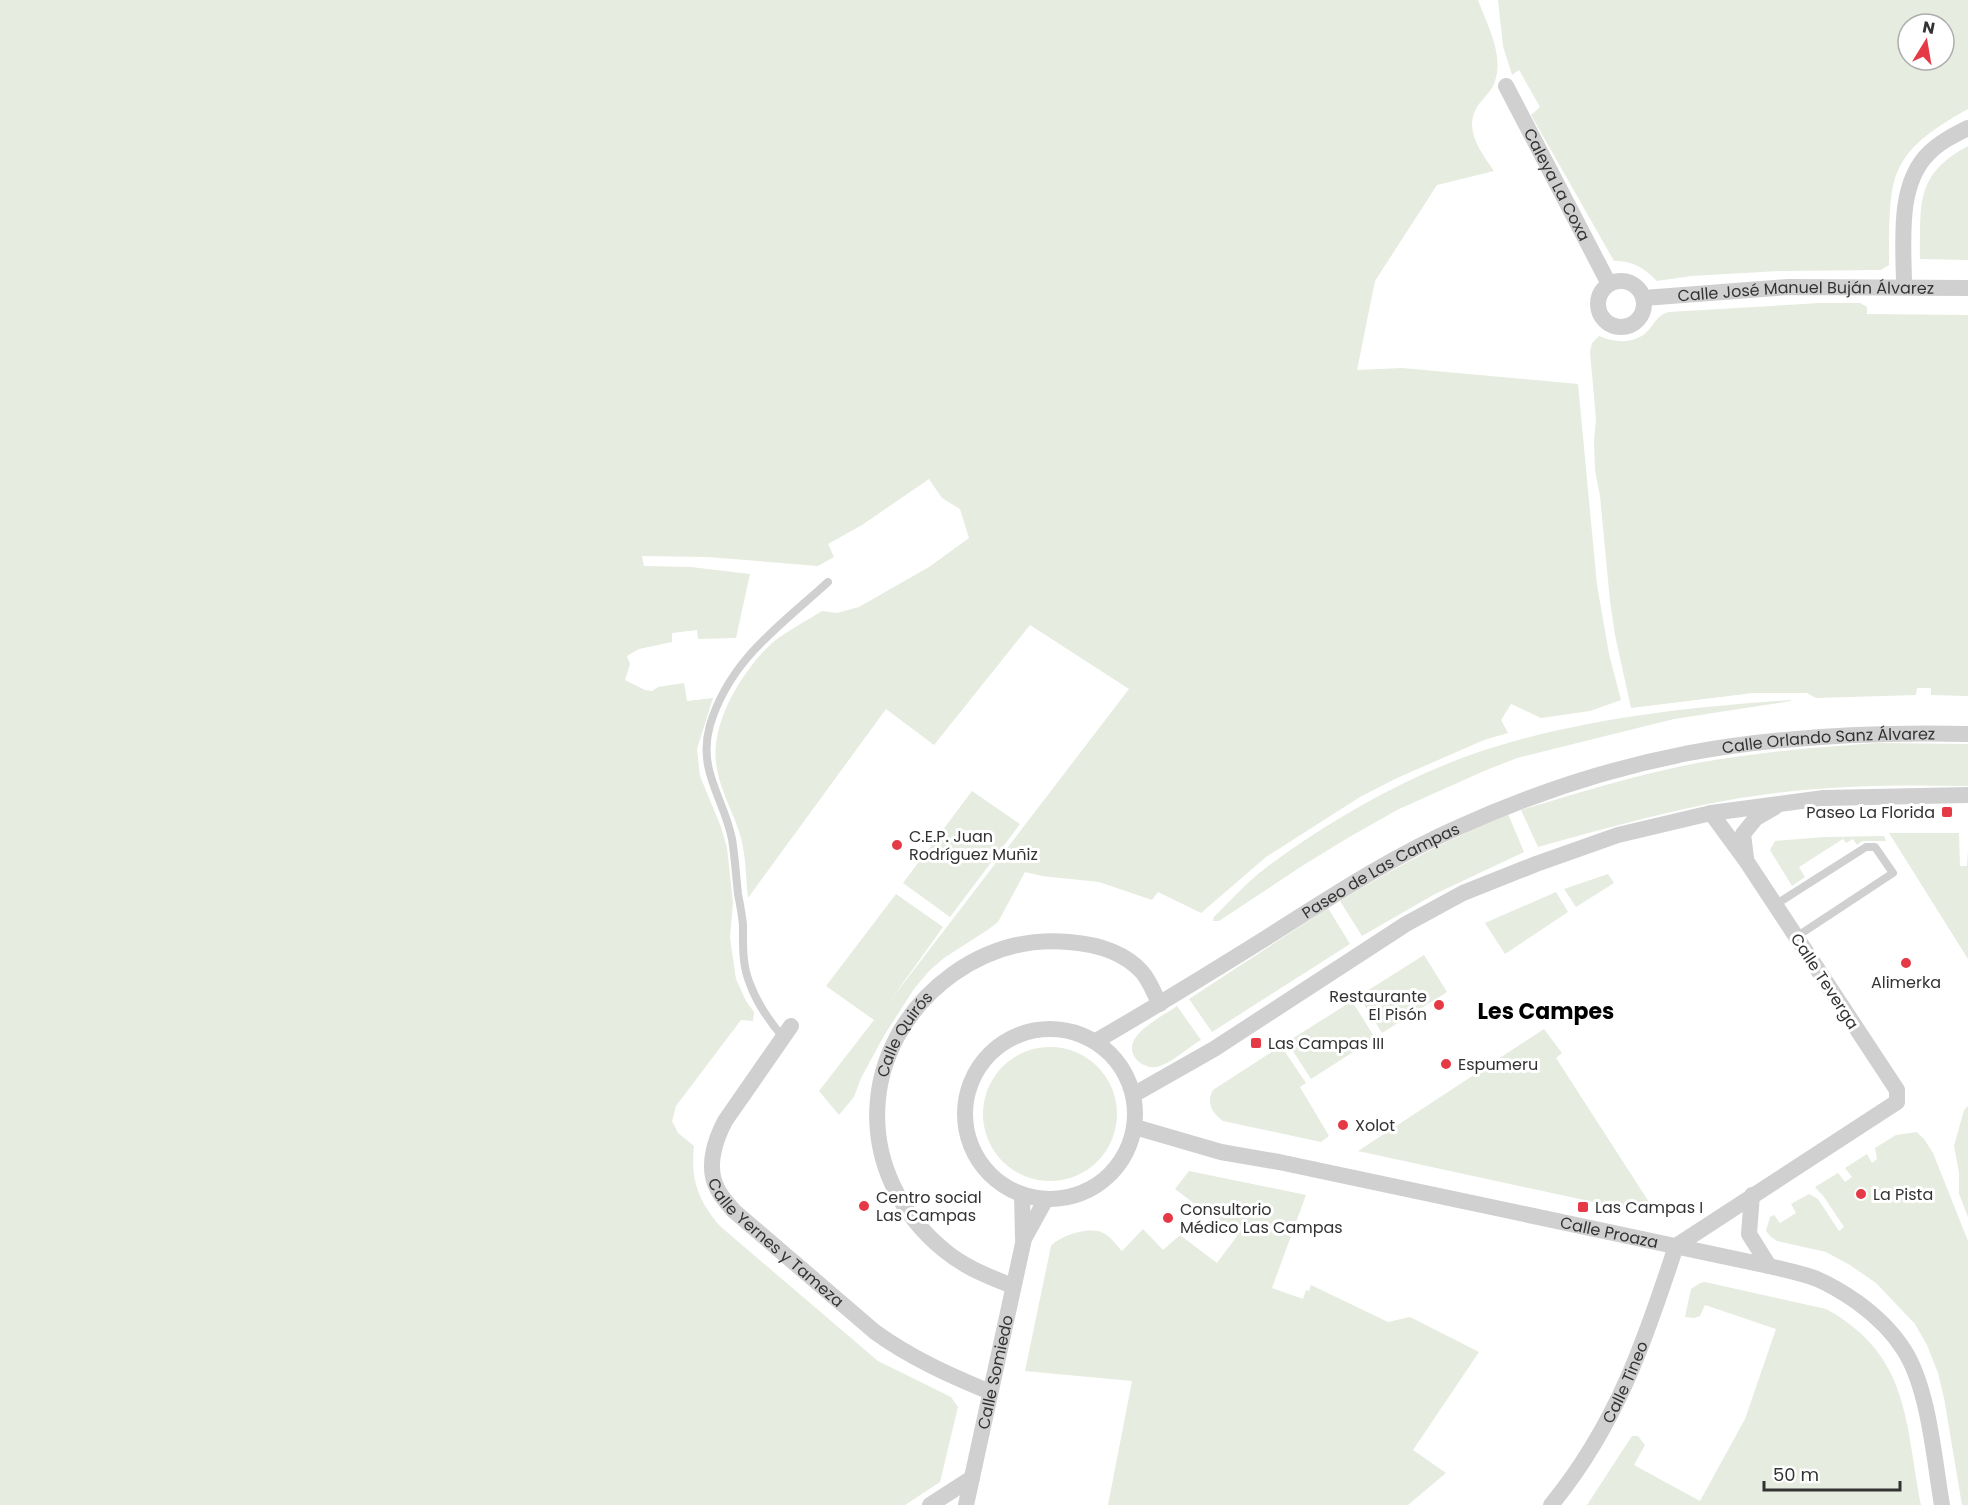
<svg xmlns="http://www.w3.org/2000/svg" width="1968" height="1505" font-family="Poppins,sans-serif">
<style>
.green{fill:#e6ecdf;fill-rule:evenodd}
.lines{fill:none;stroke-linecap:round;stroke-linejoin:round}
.lane{stroke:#d0d0d0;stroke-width:8}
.street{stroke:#d0d0d0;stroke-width:16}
.poi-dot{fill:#e63946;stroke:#fff;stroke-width:2}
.labels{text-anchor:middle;stroke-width:6;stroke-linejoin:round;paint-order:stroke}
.street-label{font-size:16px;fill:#333;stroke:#fff}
.poi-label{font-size:16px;fill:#333;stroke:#fff;text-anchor:start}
.district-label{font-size:22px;font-weight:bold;fill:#000;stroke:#fff}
</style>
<rect width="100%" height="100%" fill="#fff"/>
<path class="green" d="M0 0H1478C1487 25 1504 54 1495 81 1493 89 1484 98 1479 104 1462 128 1480 151 1494 171L1437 185 1375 281 1357 370 1402 368 1578 384 1597 585 1609 654 1621 700 1590 711 1541 718 1511 704 1501 720 1508 733 1484 740 1397 778 1360 797 1266 857 1201 913 1158 892 1152 900 1099 882 1042 876 1025 872 998 922 989 929 944 958 929 971 914 989 885 1034 861 1078 854 1097 839 1115 819 1091 874 1020 826 986 896 894 943 927 890 1001 1129 689 1030 625 934 745 886 709 748 898C746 879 746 857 741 838 735 815 721 793 717 769 708 726 741 672 772 643 787 631 806 621 822 611L837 613 859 607 929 567 969 538 960 509 942 498 929 479 862 525 828 544 834 557 818 566 708 557 642 556 644 566 691 567 750 574 736 638 698 639 697 630 672 633V642L639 649 627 656 630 664 625 680 645 690 652 691 658 687 684 683 687 701 713 698 697 749 700 776 721 827 727 848 733 903 730 938 736 979 746 1001 754 1012 753 1021 741 1020 676 1106 672 1121 678 1133 694 1146C690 1180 699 1202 721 1227L878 1361 951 1397 958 1407 940 1482 905 1505H0Z
M1498 0H1968V109C1885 155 1890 177 1889 265L1881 270 1779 271 1691 276 1657 281C1644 268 1634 261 1614 261L1531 115 1540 107 1519 70 1512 75 1503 46ZM1908 24H1944V60H1908Z
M1968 146V260L1920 259C1921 205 1914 175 1968 146Z
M1820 303H1860L1867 307V314L1968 315V696L1931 695V688H1917L1916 695 1816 698 1807 693H1753L1631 708 1615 635 1610 601 1600 496 1595 470 1594 442 1596 419 1590 352 1592 343 1599 336C1617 344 1639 344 1651 327 1658 318 1659 315 1669 312Z
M1791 700V701L1674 719 1517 758 1484 771 1397 810 1346 839 1302 866 1219 921H1213L1214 917C1231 900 1248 881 1267 867 1331 819 1414 772 1491 748 1588 718 1689 707 1791 700Z
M1878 743 1968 744V786C1901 785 1835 785 1768 794 1690 804 1614 826 1538 847L1521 810C1579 793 1638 774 1697 763 1757 752 1818 747 1878 743Z
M972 791 1020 824 950 917 903 883Z
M1508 814 1524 852 1435 894 1362 936 1340 901C1394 868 1449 839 1508 814Z
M1889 833H1959L1960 866H1967L1968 849V959Z
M1884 836 1886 841H1862L1857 845 1853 839 1846 843 1843 839 1799 867 1805 877 1792 886 1770 850 1775 841 1824 837Z
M1608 874 1614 883 1576 907 1564 889Z
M1556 892 1568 912 1505 954 1485 923Z
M1328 908 1350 944 1212 1032 1189 999Z
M1424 955 1447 992 1382 1033 1359 996Z
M1352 1001 1375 1038 1311 1079 1287 1042Z
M1177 1006 1201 1040C1187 1048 1172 1063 1157 1067 1151 1068 1144 1066 1139 1062 1114 1039 1162 1017 1177 1006Z
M1544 1029 1562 1053 1556 1058 1658 1216 1358 1151Z
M1281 1046 1306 1083 1300 1087 1329 1136 1321 1142 1223 1121C1212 1113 1206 1103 1213 1090Z
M983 1114a67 67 0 1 1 134 0a67 67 0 1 1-134 0Z
M1968 1106V1217L1959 1194V1173L1954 1146 1964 1110Z
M1917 1132 1924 1139 1933 1153 1968 1241V1505H1962L1944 1398 1938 1373 1927 1345 1915 1324 1876 1283 1850 1265 1826 1252 1777 1241 1771 1237 1766 1231 1770 1217 1774 1215 1780 1223 1796 1213 1791 1204 1809 1194 1818 1199 1839 1231 1844 1227 1824 1197 1815 1187 1838 1173 1845 1182 1852 1177 1845 1168 1867 1154 1872 1163 1877 1159 1875 1148 1896 1135Z
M1189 1171 1306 1195 1272 1288 1303 1299 1306 1290 1309 1291 1311 1285 1388 1322 1410 1317 1479 1352 1413 1450 1446 1473 1408 1505H1108L1132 1381 1025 1371 1051 1246C1061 1235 1092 1225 1105 1234 1112 1238 1117 1246 1122 1251L1143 1229 1163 1250 1180 1235 1217 1263 1237 1236 1175 1189Z
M1705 1282 1826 1309C1910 1355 1905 1422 1921 1505H1587L1632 1436H1638L1645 1445 1634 1465 1700 1501 1745 1419 1776 1329 1705 1305 1700 1316 1694 1318 1685 1317 1691 1289 1700 1283Z"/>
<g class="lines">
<path class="lane" d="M1775 905 1866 847H1875L1893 873 1796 937
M783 1037C770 1022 757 1003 750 984 742 965 743 945 743 925 742 915 740 904 738 894 736 876 735 857 732 839 724 798 697 771 710 725 730 659 780 626 828 582"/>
<g class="street">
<path id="s1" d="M1506 86 1609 284"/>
<circle cx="1621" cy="304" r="23"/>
<path d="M1904 287C1904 245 1896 185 1929 153 1940 142 1954 135 1968 128"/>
<path id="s2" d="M1644 298 1788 287 1968 288"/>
<path d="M1746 858 1743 834 1756 818 1775 807"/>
<path id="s3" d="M791 1026 725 1121C715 1140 706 1167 717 1188 721 1197 728 1204 734 1211L875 1332C911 1358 949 1375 990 1392"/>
<circle cx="1050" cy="1114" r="85"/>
<path id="s4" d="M1096 1041C1153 1008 1210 973 1266 938 1329 898 1391 857 1459 827 1532 794 1611 768 1689 753 1781 736 1875 732 1968 734"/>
<path d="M1133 1095 1214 1049 1406 924 1463 893 1536 864 1618 835 1711 813 1824 798 1968 795"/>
<path id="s5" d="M1135 1127 1221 1152 1279 1162 1769 1266C1785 1270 1802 1273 1817 1279 1831 1285 1844 1293 1857 1302 1875 1315 1892 1331 1904 1350 1929 1389 1934 1459 1942 1505"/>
<path d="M1022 1195 1023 1238"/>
<path d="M1752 1195 1749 1234 1769 1266"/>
<path d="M1676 1246 1897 1102V1090L1747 862 1711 813"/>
<path id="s6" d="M1012 1286C988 1276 964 1267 944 1250 851 1174 856 1044 953 974 987 950 1027 938 1069 942 1095 944 1124 952 1142 972 1150 981 1154 994 1160 1004"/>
<path d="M930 1505 972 1478"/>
<path id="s7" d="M966 1505 1024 1239 1046 1199"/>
<path id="s8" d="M1551 1505C1616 1426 1645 1341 1676 1246"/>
</g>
</g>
<g class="poi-dot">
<rect x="1941" y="806" width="12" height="12" rx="3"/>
<circle cx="897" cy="845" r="6"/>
<circle cx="1906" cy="963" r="6"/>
<circle cx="1439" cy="1005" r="6"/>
<rect x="1250" y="1037" width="12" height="12" rx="3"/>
<circle cx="1446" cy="1064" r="6"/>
<circle cx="1343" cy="1125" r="6"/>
<circle cx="1861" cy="1194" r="6"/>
<circle cx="864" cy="1206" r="6"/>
<rect x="1577" y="1201" width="12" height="12" rx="3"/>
<circle cx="1168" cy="1218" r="6"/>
</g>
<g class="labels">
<g class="street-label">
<text dy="6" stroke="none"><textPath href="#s1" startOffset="111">Caleya La Coxa</textPath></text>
<text dy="6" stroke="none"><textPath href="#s2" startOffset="162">Calle José Manuel Buján Álvarez</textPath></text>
<text dy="6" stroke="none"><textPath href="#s4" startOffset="804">Calle Orlando Sanz Álvarez</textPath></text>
<text dy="6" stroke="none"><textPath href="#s4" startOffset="332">Paseo de Las Campas</textPath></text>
<text transform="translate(1825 981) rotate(57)" y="6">Calle Teverga</text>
<text dy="6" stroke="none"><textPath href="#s6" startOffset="320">Calle Quirós</textPath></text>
<text dy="6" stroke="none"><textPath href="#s5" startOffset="486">Calle Proaza</textPath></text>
<text dy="6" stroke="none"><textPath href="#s3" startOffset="266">Calle Yernes y Tameza</textPath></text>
<text dy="6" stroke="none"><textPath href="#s7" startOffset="136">Calle Somiedo</textPath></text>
<text dy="6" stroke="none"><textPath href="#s8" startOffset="144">Calle Tineo</textPath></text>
</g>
<g class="poi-label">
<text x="1935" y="818" text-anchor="end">Paseo La Florida</text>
<text x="909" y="842">C.E.P. Juan<tspan x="909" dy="18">Rodríguez Muñiz</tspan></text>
<text x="1906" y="988" text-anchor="middle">Alimerka</text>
<text x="1427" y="1002" text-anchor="end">Restaurante<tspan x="1427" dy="18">El Pisón</tspan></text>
<text x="1268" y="1049">Las Campas III</text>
<text x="1458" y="1070">Espumeru</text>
<text x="1355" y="1131">Xolot</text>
<text x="1873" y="1200">La Pista</text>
<text x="876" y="1203">Centro social<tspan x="876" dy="18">Las Campas</tspan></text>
<text x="1595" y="1213">Las Campas I</text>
<text x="1180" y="1215">Consultorio<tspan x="1180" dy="18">Médico Las Campas</tspan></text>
</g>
<g class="district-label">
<text x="1546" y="1019">Les Campes</text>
</g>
</g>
<g transform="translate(1926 42) rotate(11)"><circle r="28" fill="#ffffff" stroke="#adadad" stroke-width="1.5"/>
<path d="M0-4.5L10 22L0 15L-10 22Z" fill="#e63946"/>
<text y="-9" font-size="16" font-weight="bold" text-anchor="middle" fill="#333333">N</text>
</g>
<path d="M1764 1481v9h136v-9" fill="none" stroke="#333333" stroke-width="3"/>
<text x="1773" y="1481" font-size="18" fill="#333333" stroke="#ffffff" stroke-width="4.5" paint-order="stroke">50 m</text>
</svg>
